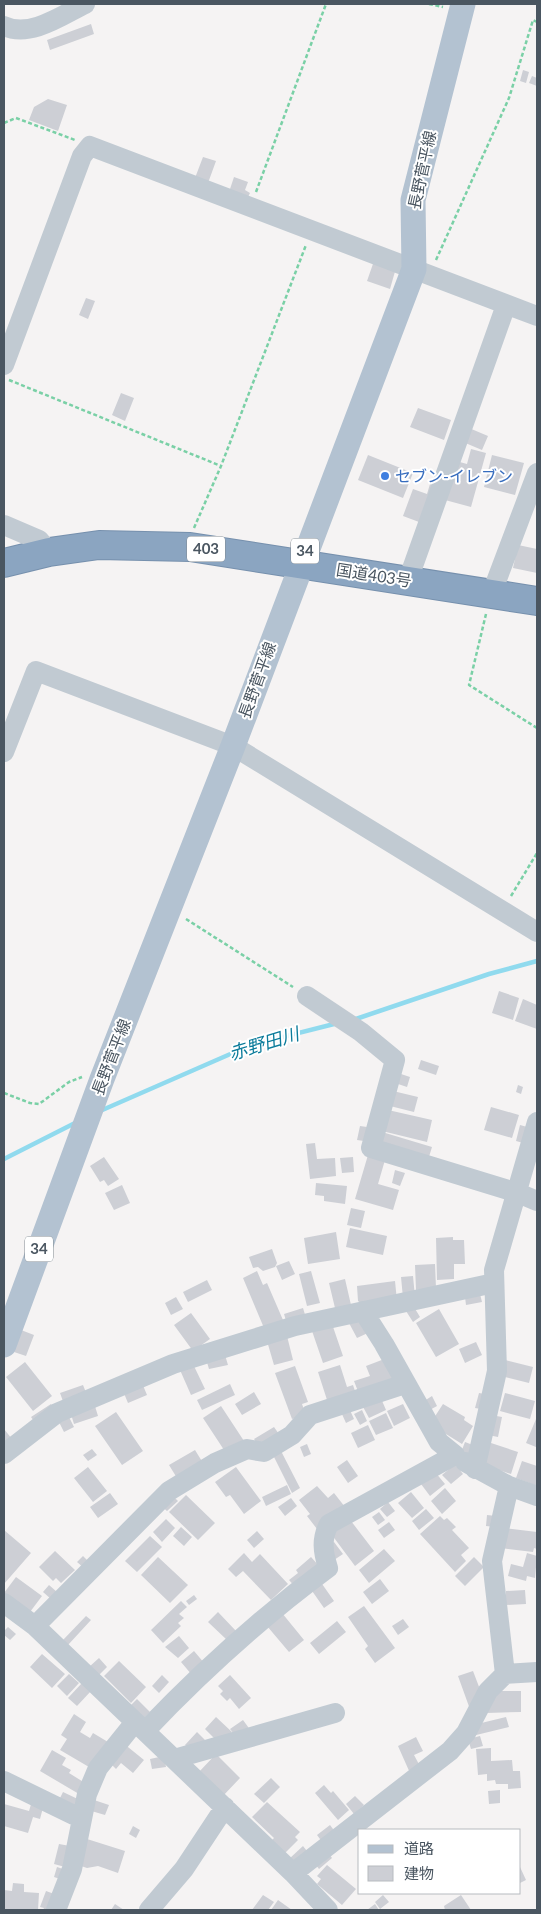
<svg xmlns="http://www.w3.org/2000/svg" width="541" height="1914" font-family="Lato,'Noto Sans JP',sans-serif">
<style>
.lines{fill:none;stroke-linecap:round;stroke-linejoin:round}
.stream{stroke:#90daee;stroke-width:4.5}
.building{fill:#cdcfd5}
.highway-casing{stroke:#7690ad;stroke-width:30}
.path{stroke:#7ad0a6;stroke-width:2.5;stroke-dasharray:4 2.5;stroke-linecap:butt}
.minor{stroke:#c1cad2;stroke-width:20}
.major{stroke:#b3c2d1;stroke-width:25}
.highway{stroke:#8ba5c1;stroke-width:28}
.shop-dot{fill:#3f7fe0;stroke:#fff;stroke-width:2}
.labels{text-anchor:middle;stroke-width:4;stroke-linejoin:round;paint-order:stroke}
.shield{fill:#fff;stroke:#808990;stroke-width:1}
.shield-label{font-size:15px;font-weight:bold;fill:#4a5661}
.street-label{font-size:16px;fill:#4a5661;stroke:#fff}
.shop-label{font-size:16px;fill:#366cbe;stroke:#fff;text-anchor:start}
.water-label{font-size:18px;font-style:italic;fill:#0c7c9b;stroke:#fff}
</style>
<rect width="100%" height="100%" fill="#f5f3f3"/>
<g class="lines">
<path class="stream" d="M353 1020 489 974 537 961
M100 1111 251 1045 338 1023
M4 1159 77 1122"/>
</g>
<path class="building" d="M91 24 94 34 50 50 47 40Z
M523 70 529 72 526 83 520 81Z
M532 76 537 78V86L529 83Z
M48 99 67 105 58 131 29 120 34 107Z
M203 157 216 161 208 183 195 178Z
M234 177 248 182 245 190 250 193 247 199 229 192Z
M374 261 396 268 390 289 367 281Z
M86 298 95 301 88 319 79 315Z
M121 393 134 398 125 421 112 415Z
M418 408 451 420 444 440 410 427Z
M469 428 488 436 482 450 463 442Z
M471 449 486 453 471 507 445 500 456 461 467 464Z
M368 455 413 473 403 498 358 480Z
M492 455 524 463 515 495 484 487Z
M430 484 440 488 427 525 403 516 413 489 427 494Z
M518 545 537 549V573L513 568Z
M499 991 519 998 513 1020 492 1013Z
M523 999 537 1005V1029L515 1021Z
M421 1060 439 1066 436 1075 418 1069Z
M398 1073 410 1077 407 1087 395 1083Z
M518 1085 523 1087 521 1094 516 1092Z
M393 1091 418 1097 414 1112 390 1106Z
M491 1107 519 1115 512 1138 484 1130Z
M388 1110 432 1120 427 1142 382 1131Z
M520 1125 531 1128 527 1144 516 1141Z
M360 1126 367 1127 364 1141 357 1140Z
M382 1132 432 1147 428 1160 378 1145Z
M315 1143 317 1159 335 1158 336 1176 310 1179 306 1144Z
M368 1155 385 1160 378 1184 399 1190 393 1210 355 1199Z
M104 1157 119 1179 108 1186 104 1180 100 1182 90 1166Z
M353 1157 354 1172 342 1173 340 1158Z
M395 1170 405 1173 400 1186 392 1183Z
M316 1183 347 1186 345 1204 324 1201V1196L315 1195Z
M122 1185 130 1203 114 1210 105 1193Z
M351 1208 365 1211 361 1228 347 1225Z
M350 1228 387 1236 383 1255 346 1247Z
M336 1232 340 1259 308 1264 304 1238Z
M453 1237V1240H464L465 1264H454V1279L437 1280 436 1238Z
M272 1249 277 1263 275 1267 263 1271 258 1267 253 1268 249 1257Z
M289 1261 295 1274 282 1280 276 1266Z
M435 1264 436 1288 416 1290 415 1265Z
M257 1271 263 1285 267 1283 283 1320 264 1328 243 1278Z
M311 1271 320 1303 307 1306 299 1274Z
M413 1276 415 1297 403 1298 401 1277Z
M345 1279 351 1305 335 1308 329 1283Z
M207 1280 212 1290 188 1302 183 1292Z
M395 1281 397 1301 363 1305 358 1301 357 1286Z
M480 1294 482 1302 466 1305 465 1297Z
M176 1297 183 1309 171 1315 165 1303Z
M414 1307 420 1317 413 1322 406 1311Z
M303 1308 306 1318 287 1324 284 1314Z
M439 1309 459 1344 436 1357 416 1323Z
M191 1313 210 1339 193 1351 174 1325Z
M362 1316 370 1332 357 1338 349 1323Z
M331 1321 343 1356 323 1363 311 1328Z
M21 1330 34 1335 26 1356 14 1352Z
M287 1336 293 1360 274 1365 267 1341Z
M476 1342 482 1355 465 1363 459 1349Z
M225 1355 228 1365 209 1369 206 1359Z
M387 1358 396 1381 359 1394 354 1381 370 1376 366 1366Z
M505 1360 533 1367 529 1383 501 1376Z
M25 1362 52 1396 33 1411 6 1377Z
M193 1364 205 1389 191 1395 180 1370Z
M340 1365 347 1387 353 1385 356 1394 328 1403 318 1372Z
M295 1366 308 1402 302 1404 306 1415 292 1419 275 1373Z
M142 1383 147 1395 128 1403 123 1391Z
M230 1384 235 1395 202 1410 197 1400Z
M83 1385 87 1395 64 1404 60 1393Z
M254 1392 261 1404 242 1415 235 1404Z
M479 1393 490 1395 487 1410 475 1408Z
M505 1393 535 1401 530 1419 500 1411Z
M380 1396 386 1410 369 1418 362 1405Z
M432 1396 437 1406 426 1412 421 1403Z
M94 1403 98 1416 74 1424 70 1411Z
M51 1404 56 1412 36 1424 31 1417Z
M403 1404 410 1418 394 1426 387 1411Z
M443 1404 465 1417 464 1420 473 1426 462 1444 430 1424Z
M221 1406 244 1441 226 1453 203 1418Z
M349 1408 354 1419 346 1423 341 1412Z
M362 1410 367 1421 360 1425 354 1414Z
M116 1412 143 1451 122 1465 95 1426Z
M386 1413 393 1428 376 1435 369 1421Z
M68 1415 74 1427 64 1432 58 1420Z
M491 1415 502 1417 498 1437 488 1435Z
M536 1419 537 1420 536 1447 526 1443Z
M368 1425 375 1440 358 1448 351 1433Z
M274 1427 281 1437 261 1449 254 1439Z
M4 1429 12 1439 4 1445Z
M465 1442 478 1447 472 1461 460 1455Z
M488 1442 518 1452 511 1474 481 1464Z
M307 1444 311 1454 304 1457 300 1447Z
M92 1449 97 1455 88 1461 83 1455Z
M195 1450 203 1463 177 1478 169 1465Z
M281 1451 300 1488 292 1493 273 1455Z
M347 1460 358 1476 348 1483 337 1467Z
M522 1461 537 1466V1486L516 1478Z
M455 1464 463 1474 451 1484 442 1475Z
M88 1467 107 1491 93 1502 74 1478Z
M236 1467 261 1501 244 1514 230 1495 226 1497 215 1482Z
M435 1472 445 1484 430 1496 421 1484Z
M287 1485 291 1494 266 1506 262 1497Z
M317 1486 328 1498 334 1493 345 1507 317 1529 307 1516 310 1514 299 1500Z
M445 1488 456 1501 442 1514 431 1501Z
M411 1492 424 1508 412 1518 398 1503Z
M110 1493 118 1504 98 1518 90 1507Z
M171 1494 178 1501 167 1511 159 1504Z
M186 1495 215 1523 198 1540 169 1512Z
M291 1498 297 1506 285 1516 278 1507Z
M388 1502 395 1511 387 1517 380 1509Z
M426 1509 434 1518 419 1530 412 1521Z
M379 1512 385 1520 378 1525 372 1517Z
M487 1515 496 1516 495 1527 486 1526Z
M440 1516 444 1520 447 1518 456 1527 452 1530 469 1548 461 1555 466 1561 455 1572 420 1534Z
M166 1519 175 1528 162 1542 153 1532Z
M351 1521 374 1551 355 1566 329 1531Z
M389 1522 395 1530 384 1538 378 1530Z
M181 1527 192 1537 184 1546 173 1536Z
M504 1528 537 1532V1549L534 1548 533 1552 501 1548Z
M4 1530 31 1553 4 1584Z
M257 1531 264 1539 254 1548 247 1540Z
M150 1536 162 1547 137 1572 125 1561Z
M334 1542 343 1554 334 1560 325 1548Z
M384 1549 395 1561 369 1583 359 1570Z
M55 1551 75 1570 61 1583 56 1578 53 1581 39 1567Z
M244 1553 252 1562 260 1554 288 1584 271 1600 243 1571 236 1577 228 1569Z
M527 1553 537 1556 535 1578 527 1576 526 1581 508 1576 511 1564 523 1567Z
M83 1556 90 1563 84 1568 77 1562Z
M158 1557 188 1585 170 1603 141 1575Z
M311 1557 320 1567 296 1588 289 1580 298 1573 296 1570Z
M474 1557 484 1567 465 1586 455 1576Z
M16 1577 42 1596 30 1612 4 1593Z
M380 1579 389 1591 372 1604 363 1592Z
M320 1581 334 1601 324 1608 310 1588Z
M49 1585 57 1592 51 1599 43 1592Z
M525 1590 526 1604 506 1605V1591Z
M194 1595 197 1599 189 1605 186 1601Z
M181 1601 187 1607 179 1614 184 1618 178 1623 181 1626 163 1643 151 1630Z
M364 1606 395 1648 375 1663 365 1649 368 1646 348 1617Z
M218 1612 236 1631 227 1640 208 1622Z
M282 1613 304 1640 289 1652 267 1626Z
M86 1616 91 1620 68 1645 63 1640Z
M403 1619 409 1627 398 1635 392 1626Z
M337 1621 346 1632 319 1654 310 1643Z
M8 1627 16 1634 10 1640 4 1635V1631Z
M179 1636 189 1648 178 1658 165 1647Z
M194 1651 205 1664 192 1675 181 1662Z
M42 1654 65 1674 52 1688 30 1667Z
M99 1658 107 1667 98 1676 89 1667Z
M119 1661 146 1687 131 1703 104 1676Z
M473 1671 481 1692 471 1712 458 1676Z
M69 1674 79 1683 67 1696 57 1686Z
M162 1675 169 1682 159 1693 152 1686Z
M230 1675 251 1698 239 1709 230 1698 227 1701 220 1694 223 1691 218 1686Z
M82 1683 91 1691 77 1706 68 1698Z
M498 1691H521V1712L486 1713Z
M137 1699 150 1712 142 1720 129 1707Z
M74 1714 86 1722 80 1732 90 1738 93 1733 108 1742 89 1767 60 1750 67 1739 61 1735Z
M216 1717 232 1732 220 1744 205 1729Z
M506 1717 509 1727 468 1737 473 1725Z
M243 1720 251 1731 238 1739 230 1729Z
M197 1732 205 1740 193 1752 185 1745Z
M480 1736 483 1746 471 1749 468 1739Z
M416 1737 423 1751 414 1755 421 1768 410 1773 398 1746Z
M123 1743 144 1760 133 1773 121 1763 116 1769 108 1761Z
M491 1748V1761L512 1760 513 1771H520L521 1788 508 1789V1784H496L495 1780 487 1781V1774L478 1775 476 1749Z
M52 1750 66 1758 62 1765 71 1770 69 1773 85 1783 79 1794 40 1771Z
M216 1754 240 1778 222 1797 198 1773Z
M164 1756 166 1767 152 1769 150 1759Z
M271 1778 280 1787 264 1803 254 1794Z
M324 1785 331 1793 333 1791 349 1810 338 1820 315 1793Z
M500 1790V1803L489 1804 488 1791Z
M63 1792 82 1801 77 1812 58 1802Z
M355 1796 364 1805 354 1814 346 1804Z
M91 1799 109 1805 105 1815 88 1810Z
M32 1801 44 1804 40 1819 33 1817 28 1833 4 1826V1804L29 1811Z
M267 1802 300 1832 295 1837 298 1840 285 1853 271 1841 274 1838 252 1817Z
M330 1825 336 1833 323 1843 317 1835Z
M133 1826 140 1830 136 1838 129 1834Z
M87 1839 125 1851 118 1873 98 1866 87 1868 78 1865Z
M59 1844 70 1846 65 1867 54 1864Z
M303 1846 310 1855 296 1867 289 1859Z
M326 1850 332 1858 319 1869 312 1860Z
M327 1865 356 1889 342 1905 317 1884 321 1879 317 1876Z
M57 1867 66 1870 63 1880 54 1877Z
M520 1867 526 1880 520 1883Z
M13 1883 24 1884V1892L39 1893 38 1910H4V1890L12 1891Z
M46 1891 57 1895 51 1910H43L44 1908 40 1907Z
M263 1895 274 1902 268 1910H252Z
M383 1895 389 1902 380 1909 375 1902Z
M461 1895 471 1910H445L444 1906Z
M278 1900 292 1910H271Z
M115 1904 124 1910H111Z
M375 1904 379 1910H367Z"/>
<g class="lines">
<g class="highway-casing">
<path id="highway" d="M4 563 49 552 99 545 190 547 537 601"/>
</g>
<path class="path" d="M429 4 443 7
M4 123 16 118 75 140
M256 192 326 4
M436 260 509 98 533 20 537 22
M9 380 221 466
M194 528 221 466 306 245
M486 614 469 685 537 728
M511 896 537 853
M186 919 293 987
M4 1093 30 1103 39 1104 69 1082 82 1077"/>
<path class="minor" d="M4 26C30 38 61 16 85 4
M4 365 82 156 90 146 537 316
M4 525 39 540 49 552
M408 580 506 305
M491 595 537 473
M4 752 36 671 233 746 537 932
M307 996 361 1032 395 1060 371 1148 518 1193 537 1201
M4 1454 57 1413 173 1364 295 1326 494 1283
M465 1462 509 1486 537 1496
M475 1469 497 1371 494 1270 537 1122
M4 1603 35 1626 293 1873 328 1910
M35 1626 169 1491 215 1463 247 1449 264 1452 292 1435 310 1415 405 1384
M505 1674 492 1561 509 1486
M145 1731C201 1672 263 1616 328 1568 323 1552 321 1539 329 1524L455 1455 439 1442 384 1344 363 1311
M174 1759 335 1713
M4 1781 82 1819
M293 1873 450 1751 466 1733 488 1691 505 1674 537 1672
M56 1910 72 1869 87 1794 98 1768 135 1722
M149 1910 184 1869 225 1807"/>
<path class="major" d="M4 1345 102 1079 233 746 414 269 413 200 463 4"/>
<use href="#highway" class="highway"/>
</g>
<circle class="shop-dot" cx="385" cy="476" r="5"/>
<g class="labels">
<g class="shield">
<rect x="187" y="536.5" width="38" height="25" rx="4"/>
<rect x="291" y="538.5" width="28" height="25" rx="4"/>
<rect x="25" y="1236.5" width="28" height="25" rx="4"/>
</g>
<g class="shield-label">
<text x="206" y="554">403</text>
<text x="305" y="556">34</text>
<text x="39" y="1254">34</text>
</g>
<g class="street-label">
<text transform="translate(422 170) rotate(-78)" y="6">長野菅平線</text>
<text transform="translate(374 575) rotate(9)" y="6">国道403号</text>
<text transform="translate(257 680) rotate(-70)" y="6">長野菅平線</text>
<text transform="translate(111 1057) rotate(-69)" y="6">長野菅平線</text>
</g>
<g class="shop-label">
<text x="395" y="482">セブン-イレブン</text>
</g>
<g class="water-label">
<text transform="translate(264 1044) rotate(-17)" y="6">赤野田川</text>
</g>
</g>
<rect width="541" height="1914" fill="none" stroke="#4a5661" stroke-width="10"/>
<rect x="358" y="1829" width="162" height="65" fill="#ffffff" stroke="#b7bbc0"/>
<rect x="368" y="1845" width="25" height="8" fill="#b3c2d1" stroke="#b7bbc0"/>
<text x="404" y="1854" font-size="15" fill="#4a5661">道路</text>
<rect x="368" y="1866" width="25" height="15" fill="#cdcfd5" stroke="#b7bbc0"/>
<text x="404" y="1879" font-size="15" fill="#4a5661">建物</text>
</svg>
